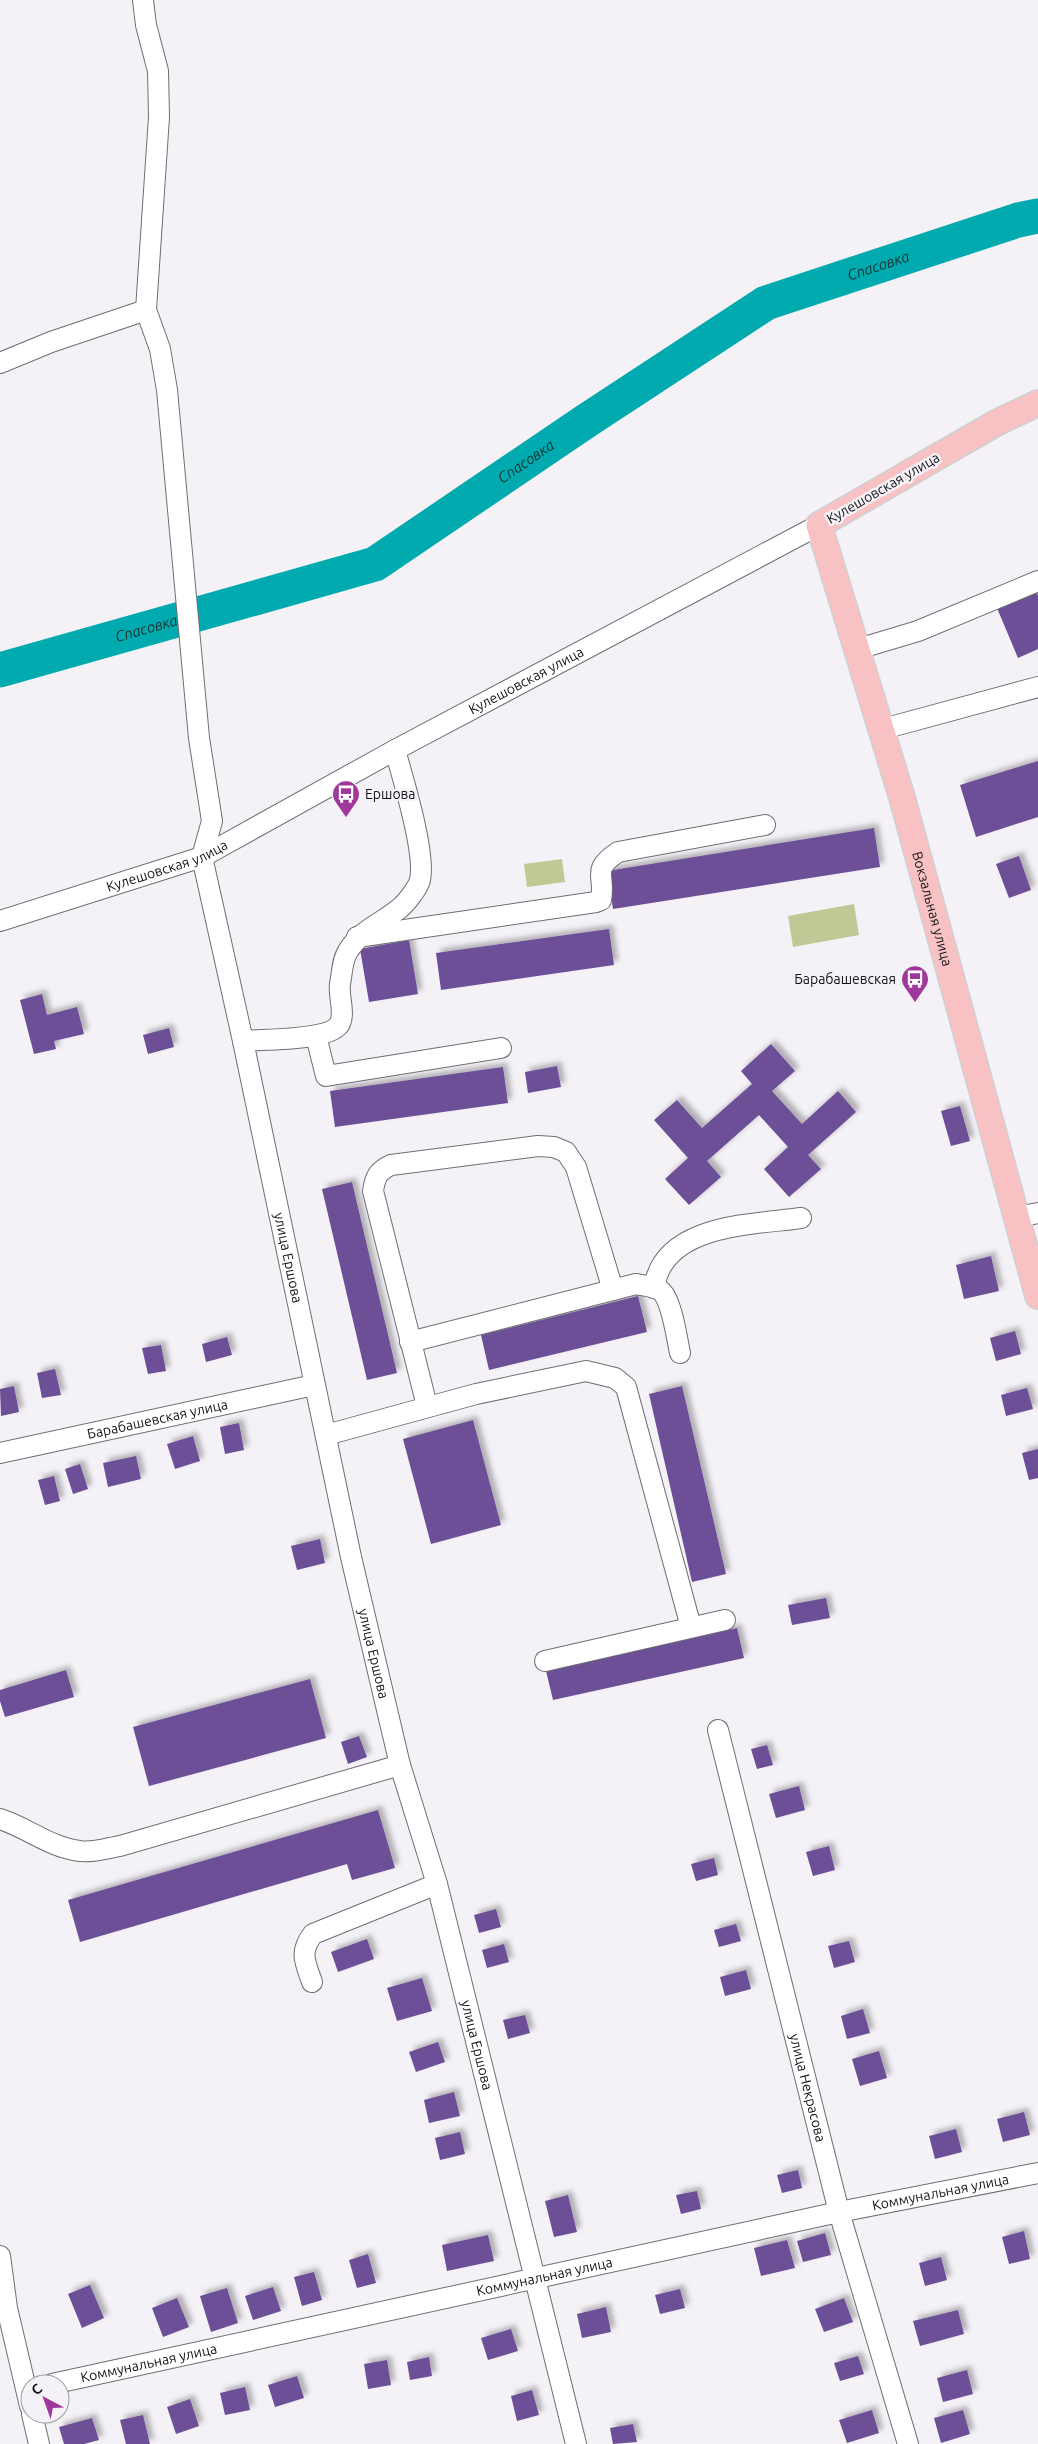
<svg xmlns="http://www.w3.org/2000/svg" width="1038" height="2444" font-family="Ubuntu,sans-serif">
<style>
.green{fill:#bfc996}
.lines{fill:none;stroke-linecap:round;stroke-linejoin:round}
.river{stroke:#00aaaf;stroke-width:35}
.building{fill:#6c4f97;filter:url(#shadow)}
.minor-casing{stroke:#6f6e72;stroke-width:22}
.major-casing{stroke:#d0d0d0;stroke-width:28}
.minor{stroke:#fff;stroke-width:20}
.major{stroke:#f8c2c5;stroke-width:25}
.labels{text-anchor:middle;stroke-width:5;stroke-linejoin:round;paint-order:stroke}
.street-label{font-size:14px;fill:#141315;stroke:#f4f2f7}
.poi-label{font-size:14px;fill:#141315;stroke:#f4f2f7;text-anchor:start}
.water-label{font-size:15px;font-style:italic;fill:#1c3334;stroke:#f4f2f7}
</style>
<defs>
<filter id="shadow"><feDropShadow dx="4.5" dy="-4.5" stdDeviation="2.5" flood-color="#0004"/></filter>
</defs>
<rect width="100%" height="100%" fill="#f4f2f7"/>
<path class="green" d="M562 859 565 882 527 887 524 864Z
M854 904 859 935 793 947 788 916Z"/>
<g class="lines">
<path class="river" id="s1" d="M0 670 375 564 586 421 766 303 1018 220 1038 216"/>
</g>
<path class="building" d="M1036 591 1038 596V649L1018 658 997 608Z
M1038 761V817L976 837 960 785Z
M874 828 880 867 613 909 607 871Z
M1019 856 1031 890 1009 898 996 864Z
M609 929 614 965 441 990 436 953Z
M409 940 418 994 369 1002 360 949Z
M42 994 47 1015 77 1007 84 1034 54 1041 56 1049 34 1054 20 1000Z
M169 1028 174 1047 148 1054 143 1035Z
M771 1044 795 1071 772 1091 802 1124 838 1091 856 1112 808 1155 821 1169 789 1197 764 1169 788 1147 759 1115 707 1161 721 1177 689 1205 665 1179 688 1158 654 1120 677 1100 702 1128 752 1084 741 1071Z
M557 1066 561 1087 528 1093 525 1072Z
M503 1067 508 1103 335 1127 330 1091Z
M960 1106 970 1141 951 1146 941 1111Z
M352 1182 397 1373 367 1380 322 1189Z
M991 1256 999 1291 964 1299 956 1265Z
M638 1296 647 1332 489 1370 481 1335Z
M1015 1331 1021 1354 996 1361 990 1338Z
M227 1337 232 1355 206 1362 202 1344Z
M161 1345 166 1371 148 1374 142 1348Z
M55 1369 61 1395 42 1398 37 1373Z
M14 1386 19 1412 1 1416 0 1389Z
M682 1386 726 1574 692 1582 649 1394Z
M1027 1388 1033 1409 1006 1416 1001 1395Z
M473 1420 501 1525 431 1544 403 1439Z
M239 1423 244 1450 225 1454 220 1427Z
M193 1436 200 1461 175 1469 167 1444Z
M1038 1449V1478L1029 1480 1022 1453Z
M136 1456 141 1479 108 1487 103 1463Z
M80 1464 88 1489 73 1494 65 1469Z
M54 1476 60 1501 45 1505 38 1480Z
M320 1539 325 1563 297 1570 291 1546Z
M826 1598 830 1618 792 1625 788 1605Z
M737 1628 744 1658 553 1700 546 1671Z
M66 1670 74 1697 5 1717 0 1701V1690Z
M310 1679 326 1738 149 1786 133 1727Z
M359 1736 367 1757 348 1764 341 1742Z
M767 1745 773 1765 757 1769 751 1749Z
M799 1786 805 1810 776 1818 769 1794Z
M378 1810 395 1868 352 1880 347 1864 80 1942 68 1900Z
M829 1846 835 1870 813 1876 806 1852Z
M714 1858 718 1875 696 1881 691 1864Z
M496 1909 501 1927 479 1933 474 1915Z
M736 1924 741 1941 719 1947 714 1930Z
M367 1939 374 1959 338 1972 331 1952Z
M849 1941 855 1962 834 1968 828 1946Z
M504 1944 509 1962 487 1968 482 1950Z
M746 1970 751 1989 725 1996 720 1977Z
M422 1978 432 2011 397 2021 387 1988Z
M863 2009 870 2033 847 2039 841 2016Z
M525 2015 530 2033 508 2039 503 2020Z
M438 2042 445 2062 416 2072 409 2052Z
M879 2051 887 2078 860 2086 852 2059Z
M454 2092 460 2116 429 2123 424 2100Z
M1024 2112 1030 2135 1003 2142 997 2119Z
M956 2129 962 2152 935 2159 929 2136Z
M460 2132 465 2154 440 2160 435 2138Z
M798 2170 802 2188 782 2193 777 2175Z
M697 2191 701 2209 681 2214 676 2195Z
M568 2195 577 2232 554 2237 545 2201Z
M1024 2231 1030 2259 1009 2264 1002 2237Z
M825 2233 831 2255 803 2262 797 2241Z
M488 2235 494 2261 447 2271 442 2245Z
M787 2240 795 2268 761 2276 754 2248Z
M368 2254 376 2283 357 2288 349 2260Z
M941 2257 947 2280 925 2286 919 2263Z
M314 2272 322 2300 302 2306 294 2277Z
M90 2285 104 2318 82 2328 68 2294Z
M273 2287 281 2311 253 2320 245 2296Z
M227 2288 238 2323 211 2332 200 2296Z
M680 2289 685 2308 660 2314 655 2295Z
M177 2298 189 2327 163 2337 152 2308Z
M844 2298 853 2322 824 2332 815 2309Z
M606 2307 611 2332 582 2338 577 2314Z
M958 2310 964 2334 920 2346 913 2321Z
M511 2329 518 2351 488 2360 481 2338Z
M858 2356 864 2374 840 2381 834 2363Z
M429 2357 432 2376 410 2380 407 2362Z
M387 2360 391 2385 368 2389 364 2364Z
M967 2370 973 2394 943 2402 937 2378Z
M297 2376 304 2398 275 2407 268 2385Z
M245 2387 250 2410 225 2415 220 2393Z
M532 2390 539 2415 517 2421 511 2396Z
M190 2399 199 2426 176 2434 167 2407Z
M872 2410 879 2433 847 2443 839 2420Z
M963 2410 970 2434 941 2443 934 2418Z
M143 2415 150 2444H126L120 2420Z
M92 2418 99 2440 84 2444H64L59 2427Z
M633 2424 637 2442 613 2444 610 2428Z"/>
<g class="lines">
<g class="minor-casing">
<g id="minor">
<path id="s2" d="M143 0 146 25 158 71 159 117 146 310 160 349 167 390 199 738 212 821 202 857 243 1041 351 1557 400 1765 437 1884 576 2444"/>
<path d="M0 363 51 342 146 310"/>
<path d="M858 649 918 631 1038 581"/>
<path d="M883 729 1038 687"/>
<path id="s3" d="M0 921 202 857 395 750 819 525"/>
<path d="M357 937 596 902 601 900C606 874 590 871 618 852L765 825"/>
<path d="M316 1036 326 1076 501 1048"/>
<path d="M243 1041C263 1039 327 1041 339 1025 346 1014 338 996 340 984 342 974 342 960 348 951 362 929 381 924 400 908 406 903 418 888 420 880 426 853 403 779 395 750"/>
<path d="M1017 1217 1038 1213"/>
<path d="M654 1288C663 1224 751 1225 801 1218"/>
<path d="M410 1342 636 1284C644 1286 656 1286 662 1292 672 1302 677 1339 680 1353"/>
<path d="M427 1406 373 1191C375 1177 378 1171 391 1165L538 1146 554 1147 566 1152 576 1167 613 1290"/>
<path d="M326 1435 476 1394 586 1371 615 1378 626 1387 691 1627"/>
<path id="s4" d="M0 1453 314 1385"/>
<path d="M545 1661 725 1620"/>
<path id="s5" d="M718 1730 839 2212 908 2444"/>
<path d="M0 1819C28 1828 51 1848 80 1851 92 1853 108 1848 120 1846L400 1765"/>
<path d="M312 1982C305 1962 299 1952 313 1934L437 1884"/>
<path d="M0 2256 7 2308 30 2406"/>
<path id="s6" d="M52 2384 839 2212 1038 2173"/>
<path d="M32 2414 39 2444"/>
</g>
</g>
<g class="major-casing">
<g id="major">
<path id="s7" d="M1038 403 996 423 819 525 903 801 1038 1296"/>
</g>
</g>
<use href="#minor" class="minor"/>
<use href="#major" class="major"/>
</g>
<defs>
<g id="bus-pin" transform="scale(1.4375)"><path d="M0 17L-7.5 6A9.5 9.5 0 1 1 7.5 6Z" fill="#a0389b" stroke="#f4f2f7"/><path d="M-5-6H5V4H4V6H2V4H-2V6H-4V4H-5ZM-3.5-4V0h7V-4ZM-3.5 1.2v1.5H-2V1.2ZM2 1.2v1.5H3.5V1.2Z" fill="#fff"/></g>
</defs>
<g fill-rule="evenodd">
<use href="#bus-pin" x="346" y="794"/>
<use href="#bus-pin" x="915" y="979"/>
</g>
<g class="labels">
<g class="street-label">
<text transform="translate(883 488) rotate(-30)" y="5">Кулешовская улица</text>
<text dy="5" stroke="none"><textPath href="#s3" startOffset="581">Кулешовская улица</textPath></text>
<text dy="5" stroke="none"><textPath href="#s3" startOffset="176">Кулешовская улица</textPath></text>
<text dy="5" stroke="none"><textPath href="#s7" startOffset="651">Вокзальная улица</textPath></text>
<text dy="5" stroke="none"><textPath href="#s2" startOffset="1276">улица Ершова</textPath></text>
<text dy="5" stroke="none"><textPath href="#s4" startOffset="161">Барабашевская улица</textPath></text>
<text dy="5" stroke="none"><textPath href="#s2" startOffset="1681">улица Ершова</textPath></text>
<text dy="5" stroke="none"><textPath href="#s2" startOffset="2086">улица Ершова</textPath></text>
<text dy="5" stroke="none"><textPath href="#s5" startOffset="369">улица Некрасова</textPath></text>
<text dy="5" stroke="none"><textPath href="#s6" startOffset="909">Коммунальная улица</textPath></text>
<text dy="5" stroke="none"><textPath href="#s6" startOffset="504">Коммунальная улица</textPath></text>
<text dy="5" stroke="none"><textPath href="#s6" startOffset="99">Коммунальная улица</textPath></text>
</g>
<g class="poi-label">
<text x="365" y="799">Ершова</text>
<text x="896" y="984" text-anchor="end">Барабашевская</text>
</g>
<g class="water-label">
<text dy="5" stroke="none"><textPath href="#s1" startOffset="978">Спасовка</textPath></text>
<text dy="5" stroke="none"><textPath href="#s1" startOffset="572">Спасовка</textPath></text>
<text dy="5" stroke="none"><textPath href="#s1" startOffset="152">Спасовка</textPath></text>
</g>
</g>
<g transform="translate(45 2399) rotate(319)"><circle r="24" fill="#f4f2f7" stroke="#9a999d"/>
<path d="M0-4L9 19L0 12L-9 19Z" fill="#a0389b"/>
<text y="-8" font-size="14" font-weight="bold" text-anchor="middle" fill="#141315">С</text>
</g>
</svg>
